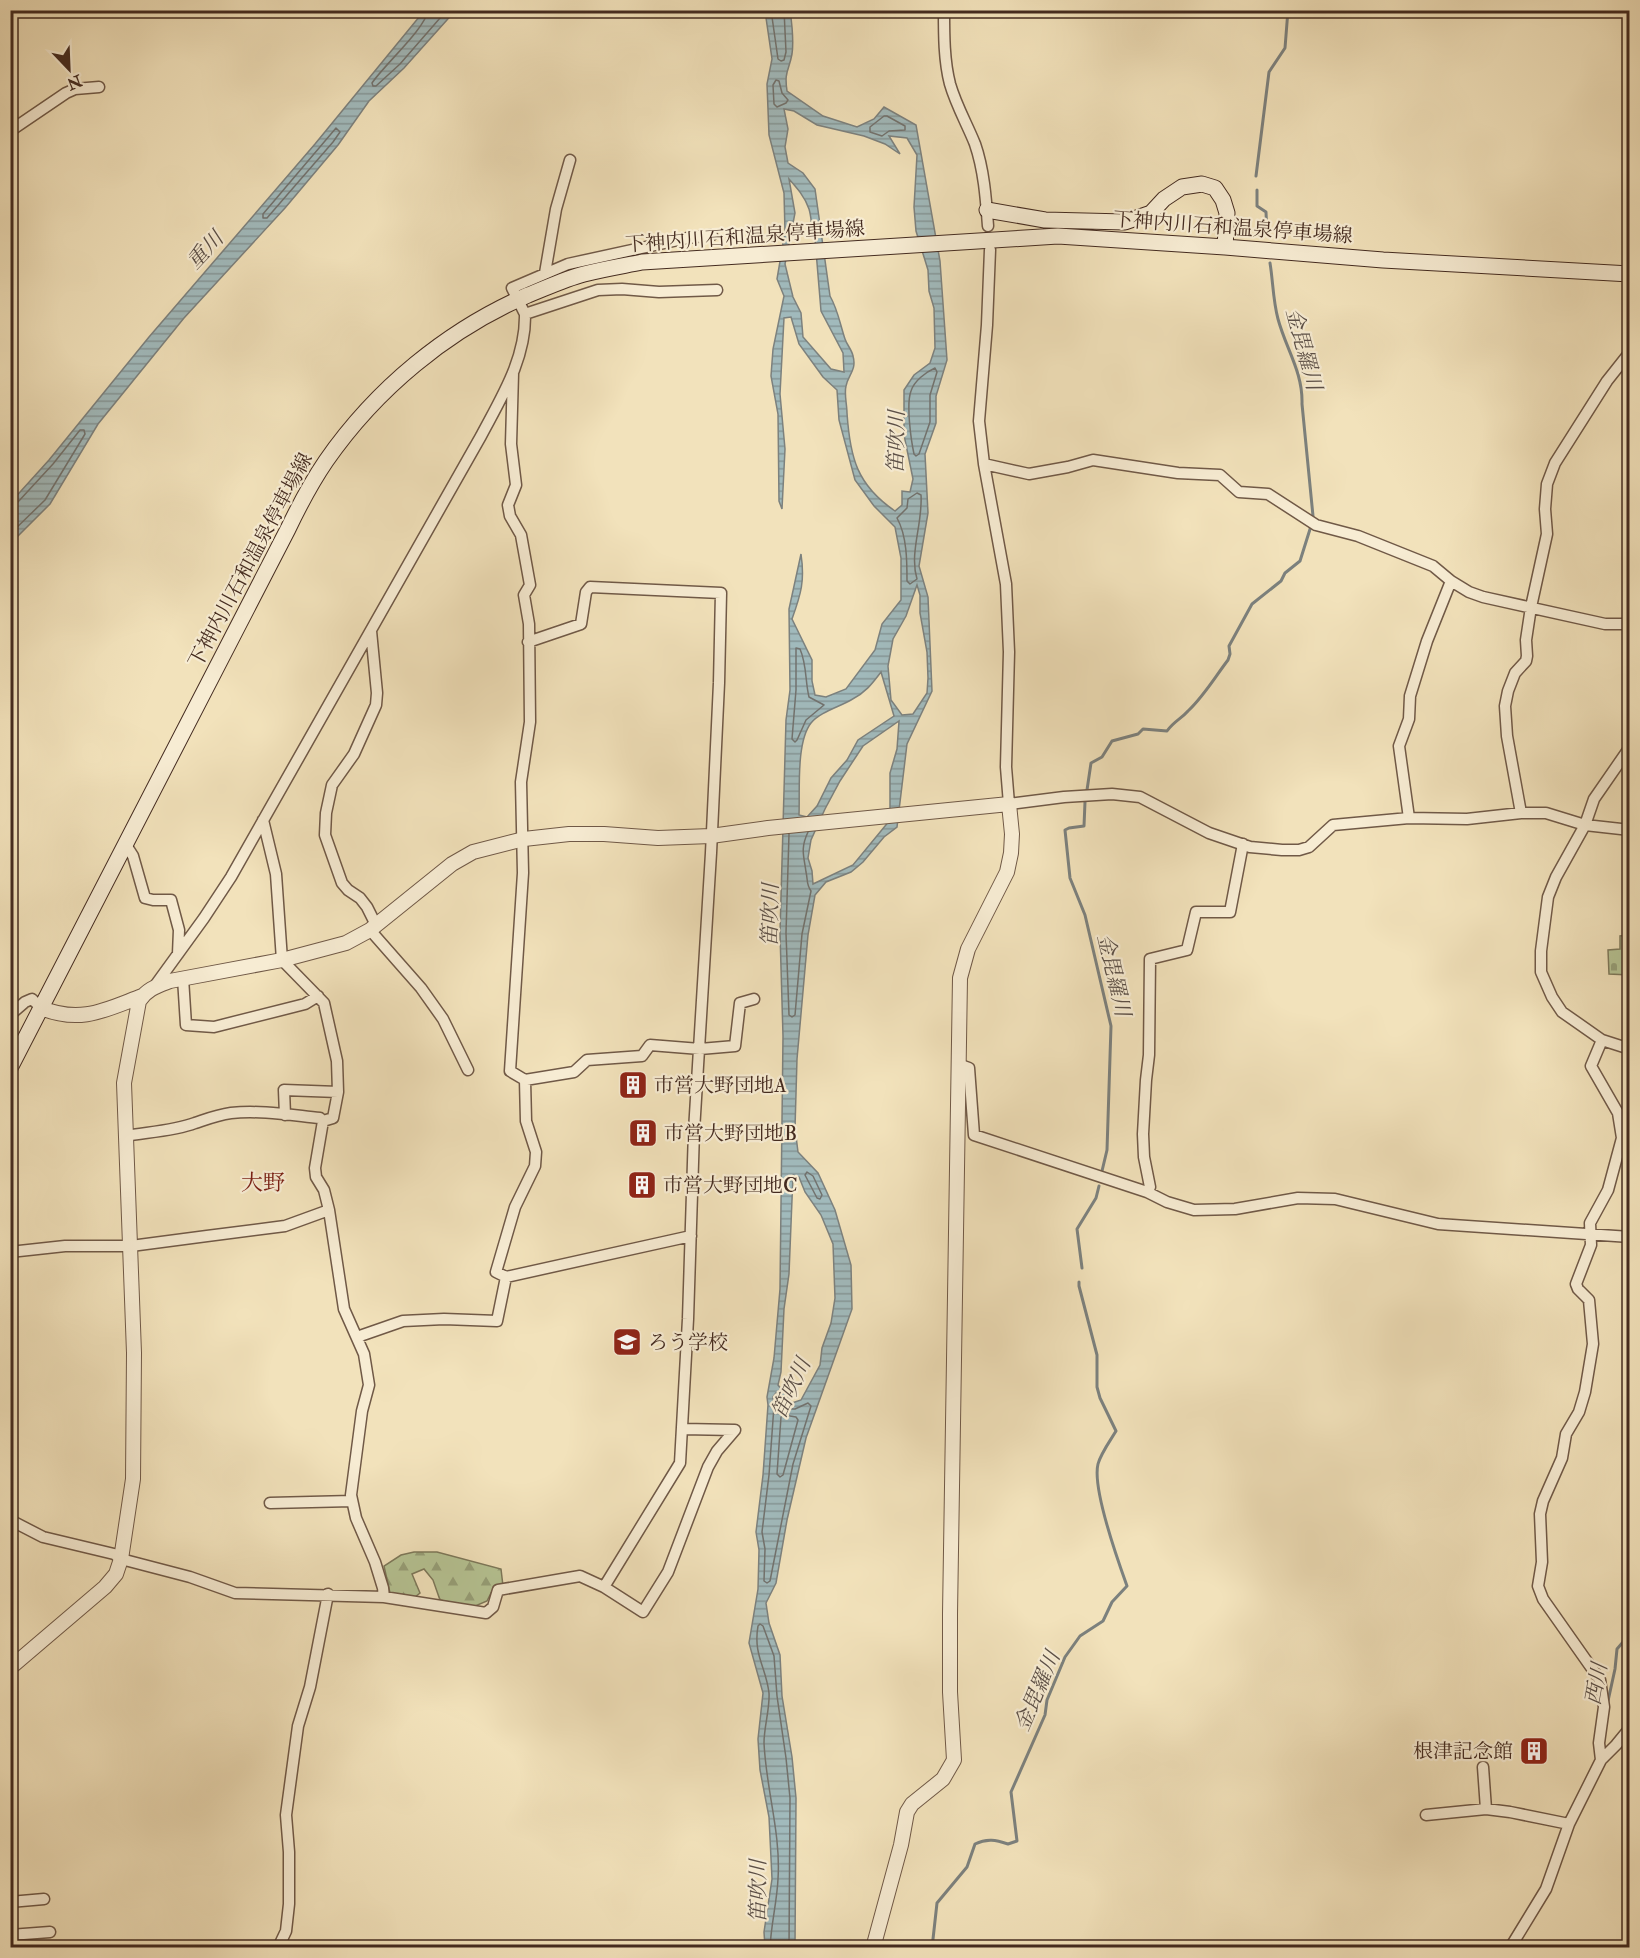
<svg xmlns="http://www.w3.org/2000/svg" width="1640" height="1958" font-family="'IM FELL Double Pica','Noto Serif JP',serif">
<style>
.forest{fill:url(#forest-firs);stroke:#7d785a;stroke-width:1.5}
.cemetery{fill:url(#cemetery-stones);stroke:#7d785a;stroke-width:1.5}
.water{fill:url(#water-rules);stroke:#7c817e;stroke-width:1.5;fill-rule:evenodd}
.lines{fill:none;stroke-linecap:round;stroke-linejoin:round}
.shore{stroke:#72726e;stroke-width:1.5}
.stream{stroke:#7c817e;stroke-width:3}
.minor-casing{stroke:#705947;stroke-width:13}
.tertiary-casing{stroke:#705947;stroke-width:16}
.secondary-casing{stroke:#442b20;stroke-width:17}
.minor{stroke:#f7ecd3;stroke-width:10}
.tertiary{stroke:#f7ecd3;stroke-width:14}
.secondary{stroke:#f7ecd3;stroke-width:15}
.labels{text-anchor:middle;stroke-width:4.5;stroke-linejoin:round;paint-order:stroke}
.street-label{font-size:20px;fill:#442b20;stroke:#f7ecd3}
.poi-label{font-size:20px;fill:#442b20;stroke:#f7ecd3;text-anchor:start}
.water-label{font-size:21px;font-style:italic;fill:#5b4f47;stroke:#f7ecd3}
.quarter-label{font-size:22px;fill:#7a1f14;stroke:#f7ecd3}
</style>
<defs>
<pattern id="forest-firs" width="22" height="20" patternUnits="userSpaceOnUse" patternTransform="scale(1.5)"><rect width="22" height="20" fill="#b6c494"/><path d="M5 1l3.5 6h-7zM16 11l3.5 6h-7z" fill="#969f78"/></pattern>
<pattern id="cemetery-stones" width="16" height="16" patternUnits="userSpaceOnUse" patternTransform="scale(1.5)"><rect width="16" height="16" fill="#b6c494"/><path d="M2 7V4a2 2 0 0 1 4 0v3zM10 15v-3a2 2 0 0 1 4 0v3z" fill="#969f78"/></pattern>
<pattern id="water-rules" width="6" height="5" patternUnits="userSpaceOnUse" patternTransform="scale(1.5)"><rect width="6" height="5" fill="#a1babc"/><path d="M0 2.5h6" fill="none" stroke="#859798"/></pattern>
</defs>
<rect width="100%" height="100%" fill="#f2e2bb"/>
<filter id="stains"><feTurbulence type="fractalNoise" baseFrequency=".00333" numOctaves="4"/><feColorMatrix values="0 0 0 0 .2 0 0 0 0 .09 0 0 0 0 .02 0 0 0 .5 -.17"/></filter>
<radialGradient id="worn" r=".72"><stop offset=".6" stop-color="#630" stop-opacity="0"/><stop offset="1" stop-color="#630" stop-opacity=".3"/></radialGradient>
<path class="forest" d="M414 1552H437L501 1569 503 1586 494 1587 487 1601 473 1607 440 1600 433 1580 424 1569 412 1574 420 1593 415 1597 390 1593 384 1566 401 1555Z"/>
<path class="cemetery" d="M1627 930H1629V975L1609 974 1608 950 1620 949V936L1627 935Z"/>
<path class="water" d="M790 10C792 24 794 40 792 54 789 71 784 71 787 91L823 116 857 127 874 119 884 107 916 125 940 261 947 360 936 396V423L925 454 928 513 919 566 928 597 932 691 907 744 897 827 884 837 863 862 851 872 826 882 815 895 808 935 797 1059 795 1128 798 1152 818 1173 835 1210 851 1265 852 1309 806 1438 787 1520 776 1583 766 1603 769 1623 780 1655 782 1696 792 1757 796 1798 795 1947H765L764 1932 772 1879 769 1817 760 1770 758 1739 763 1693 749 1643 758 1589 759 1550 756 1532 763 1475 768 1405 767 1397 774 1358 780 1289 783 1036 780 933 786 720 790 690 789 609 801 554C805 581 801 594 792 619L812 660V681L815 695 826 697 846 689 875 650 882 624 901 600V558L895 527 874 506 855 480 839 420 837 390 823 377 799 344 791 317 784 318 780 394 785 449 782 509 779 501 778 414 771 376 773 349 784 296 777 279 785 232 784 193 769 135 767 84 772 59 765 11ZM784 109 794 111 817 125 864 136 885 144 900 154 889 136 907 138 917 155 914 207 916 231 928 270 929 291 934 308 935 348 930 363 914 375 904 390V435L913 479 910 492 902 491V505L895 511C857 485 850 458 847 413 847 405 844 394 846 386 848 375 857 370 853 356 852 350 847 345 845 339 840 324 838 310 830 296L815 189 803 173 788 163 785 147 788 129ZM789 179C797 188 805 197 809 209 812 219 811 229 815 239L821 311 843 353 844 372 831 369 803 337 801 313 793 297 785 264 795 213ZM917 585 920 595V613L927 652 928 678 927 693 913 714 902 715 891 700 888 666 893 639 906 616ZM881 672 894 716 858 740 847 760 831 778 817 806 807 817 799 815C800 791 796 742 811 723 820 712 839 707 851 700 865 693 872 684 881 672ZM899 721 897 749 890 773V820L853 865 813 884 812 871 808 858 811 840 825 809 840 781 863 746ZM793 1175 799 1177 805 1192 821 1215 833 1244 835 1298 831 1323 822 1348 820 1365 801 1400 792 1403 778 1385 781 1372 784 1309 789 1274Z
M424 11H455L404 68 369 101 338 145 285 208 184 318 98 424 50 504 11 543V502L49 460 149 337 315 144Z"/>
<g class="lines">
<path class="shore" d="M428 10C426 28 384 65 372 83L373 86H376L400 64 447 10
M771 10 778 59 781 61 784 60 786 52 784 10
M776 80 779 81 782 93 788 100 786 103 777 107 774 104 773 85Z
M884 116H887L905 126V130L889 131 882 136 870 132V127Z
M336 128 340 132 333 142 267 218H263V214Z
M935 368 937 372 930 395V422L919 454 916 456 914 454C911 440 906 404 911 391 914 381 926 372 935 368Z
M917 493 921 495C923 523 909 553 917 579L910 584 907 581C907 561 907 536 897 518L907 508 908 499Z
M10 505 17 503 53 464 80 430H84L85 434 45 500 10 534
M796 648 800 649C807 665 805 681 809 697L824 705 806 720 797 740 795 742 792 739 796 690Z
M789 834 786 933 789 1015 792 1017 795 1015 802 934 811 891C806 884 808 880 806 872 804 856 800 849 808 832
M807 1172 813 1176 822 1195 820 1199 817 1198 805 1175Z
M776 1393 789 1409H795L808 1403 811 1406 793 1464 770 1581 767 1583 764 1581 765 1549 762 1532 769 1475 774 1406 773 1397Z
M784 1415 796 1417 798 1420 783 1475 780 1477 777 1474 781 1417Z
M770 1948C771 1924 777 1902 778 1879 781 1833 766 1789 764 1743 764 1726 770 1709 769 1693 766 1667 753 1655 758 1626L760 1624 763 1626 774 1656 777 1696 786 1758 790 1798 789 1948"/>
<path class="stream" d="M1256 176 1269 72 1285 48 1288 10
M1257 190V206L1266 212 1267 235
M1270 263C1273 281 1273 301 1278 319 1286 349 1303 372 1302 404L1313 516
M1087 790 1091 763 1102 757 1112 741 1138 734 1143 729 1167 731C1174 721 1181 719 1188 711 1204 696 1215 677 1228 660L1230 654 1229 646 1252 604 1281 581 1285 573 1300 561 1311 526
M1085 802 1084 826 1069 828 1065 830 1070 878 1085 915 1111 1026 1107 1150 1102 1171
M1082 1268 1077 1229 1096 1198 1099 1186
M1608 1701 1615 1669 1617 1649 1623 1642 1630 1618
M932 1948 937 1903 967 1867 975 1844C987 1838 996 1840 1008 1844L1017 1841 1011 1792 1045 1715 1047 1700 1065 1657 1080 1636 1103 1621 1112 1602 1127 1586C1118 1561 1092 1488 1098 1464 1101 1453 1110 1441 1116 1431L1100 1398 1097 1387V1355L1079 1286V1282"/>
<g class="minor-casing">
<path id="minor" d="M944 10C944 35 944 61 950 84 956 105 967 124 975 144 984 170 986 199 988 226
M10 131 66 93 75 89 99 87
M712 235 687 238 568 264 512 288 525 314 598 290 622 289 659 292 717 290
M990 250 987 325 979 421 984 464 1006 584 1009 652 1006 767 1009 804 1064 797 1112 794 1140 797 1209 833 1250 847 1282 850H1299L1309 847 1333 825 1409 818 1467 819 1521 813H1546L1585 825 1630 830
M545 273 556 209 570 160
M984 464 1029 474 1068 467 1093 460 1178 473 1220 475 1239 492 1268 494 1316 525 1358 536 1433 566 1451 581 1469 592 1483 597 1605 624H1630
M371 631 377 693 376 705 354 754 332 785 326 813 325 835 342 883 348 890 360 898 367 907 376 925
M528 642 581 624 586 592 590 587 721 593 719 683 711 853 694 1131 688 1319 680 1463 604 1587
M1630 747 1594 799 1585 825 1556 877 1548 897 1541 951V972L1552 997 1562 1012 1602 1040 1630 1049
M1521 813 1507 736 1505 706 1508 691 1515 673 1526 661 1527 656 1526 640 1531 607 1547 534 1545 509 1547 484 1555 463 1607 381 1630 352
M1409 818 1399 746 1409 719 1410 696 1427 641 1451 581
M263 820 276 874 282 960 324 1003 337 1061 338 1092 333 1118 323 1121 315 1168 316 1177 324 1190 329 1210 344 1309 364 1354 369 1385 362 1411 351 1495 356 1518 375 1562 383 1588 384 1597
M126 845 133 856 145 898 153 900H171L179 930 178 954
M370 930 421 988 443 1019 468 1070
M183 978 186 1025 214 1027 305 1004 318 996
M154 987 204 918 231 877 481 436C501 398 526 359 525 314
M10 1015 25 1002 32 999 41 1008
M958 1064 969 1068 974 1135 1147 1192 1167 1202 1194 1210 1235 1209 1298 1198 1335 1199 1438 1224 1630 1237
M525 1080 574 1072 587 1060 642 1056 650 1045 700 1049 735 1046 740 1003 754 999
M285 1115 284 1090 338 1092
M125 1136C148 1132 174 1131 195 1123 207 1119 217 1115 231 1113 260 1110 290 1115 320 1118L323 1121
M1147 1192 1150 1187 1144 1157 1143 1134 1146 1080 1149 1055 1150 959 1187 950 1196 912H1230L1243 844
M10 1252 65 1246H131L207 1236 285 1226 329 1210
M506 1277 691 1236
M357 1337 403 1321 444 1319 497 1321 506 1277 496 1272 515 1207 535 1166 536 1152 526 1121 525 1080 510 1071 523 873 521 782 530 722 529 624 524 595 530 585 521 535 510 516 508 505 516 485 511 444 513 373
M683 1429 735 1430
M270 1503 352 1501
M10 1520 43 1537 114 1554 121 1559 190 1577 235 1593 384 1597 486 1613 493 1607 498 1590 580 1576 604 1587 643 1612 668 1572 708 1467 717 1451 735 1430
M1601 1760 1599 1743 1604 1707 1600 1680 1543 1599 1538 1586 1542 1562 1540 1514 1543 1501 1562 1458 1566 1434 1579 1412 1585 1392 1593 1344 1589 1300 1578 1289 1576 1284 1591 1245 1590 1223 1608 1190 1622 1138 1618 1113 1591 1066 1602 1040
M1483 1767 1486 1809 1510 1812 1569 1824
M1426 1815 1486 1809
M10 1902 44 1899
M10 1935 50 1932
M278 1948 286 1931 289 1904V1852L286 1815 298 1726 310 1687 328 1594
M1510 1948 1546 1889 1569 1824 1601 1760 1616 1745 1630 1728"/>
</g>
<g class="tertiary-casing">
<path id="tertiary" d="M41 1008C81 1024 105 1010 142 996
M10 1668 105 1587 116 1574 121 1559 133 1479 134 1353 124 1083 139 1001C147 989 157 986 170 981L282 960 346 943 370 930 452 864 473 852 524 839 569 834H604L658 838 711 836 768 828 1009 804 1012 834 1011 853 1007 872 968 949 960 978 950 1614V1692L954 1760 943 1779 912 1804 907 1812 901 1845 873 1948"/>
</g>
<g class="secondary-casing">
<path id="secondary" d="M987 210 1045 220 1125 222 1151 213 1164 199 1182 187 1202 184 1215 188 1223 200 1227 213 1225 247
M10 1068 288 529C299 506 311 483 326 461 376 389 447 330 528 295 546 288 565 279 584 274 603 269 622 266 642 262L1058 236 1225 247 1383 260 1630 274"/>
</g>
<use href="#minor" class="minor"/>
<use href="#tertiary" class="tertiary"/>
<use href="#secondary" class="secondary"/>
</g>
<defs>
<g id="building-square" transform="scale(1.5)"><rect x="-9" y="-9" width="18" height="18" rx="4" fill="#8f2418" stroke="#f7ecd3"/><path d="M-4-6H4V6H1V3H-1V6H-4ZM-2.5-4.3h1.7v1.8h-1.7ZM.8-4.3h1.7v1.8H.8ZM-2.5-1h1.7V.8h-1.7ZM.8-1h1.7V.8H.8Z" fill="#fff"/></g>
<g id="school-square" transform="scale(1.5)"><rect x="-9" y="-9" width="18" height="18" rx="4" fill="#8f2418" stroke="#f7ecd3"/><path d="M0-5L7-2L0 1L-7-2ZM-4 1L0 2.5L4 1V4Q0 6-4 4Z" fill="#fff"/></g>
</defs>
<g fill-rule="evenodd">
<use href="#building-square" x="633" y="1085"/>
<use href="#building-square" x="643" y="1133"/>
<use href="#building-square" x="642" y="1185"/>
<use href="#school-square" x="627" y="1342"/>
<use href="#building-square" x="1534" y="1751"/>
</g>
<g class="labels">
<g class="street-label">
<text transform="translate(1233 227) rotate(4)" y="7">下神内川石和温泉停車場線</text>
<text transform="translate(745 236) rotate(-4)" y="7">下神内川石和温泉停車場線</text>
<text transform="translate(250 560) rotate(-62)" y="7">下神内川石和温泉停車場線</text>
</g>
<g class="poi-label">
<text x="654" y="1092">市営大野団地A</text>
<text x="664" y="1140">市営大野団地B</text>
<text x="663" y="1192">市営大野団地C</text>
<text x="648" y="1349">ろう学校</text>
<text x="1513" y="1758" text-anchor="end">根津記念館</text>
</g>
<g class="water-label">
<text transform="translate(205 250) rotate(-47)" y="7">重川</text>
<text transform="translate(1304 349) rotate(75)" y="7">金毘羅川</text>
<text transform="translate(896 442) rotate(-89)" y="7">笛吹川</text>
<text transform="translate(770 915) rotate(-89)" y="7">笛吹川</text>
<text transform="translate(1114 975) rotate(77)" y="7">金毘羅川</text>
<text transform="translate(791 1388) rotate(-65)" y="7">笛吹川</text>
<text transform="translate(1596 1684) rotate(-80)" y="7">西川</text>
<text transform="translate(1037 1691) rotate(-67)" y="7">金毘羅川</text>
<text transform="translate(758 1891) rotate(-90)" y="7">笛吹川</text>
</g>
<g class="quarter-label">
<text x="263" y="1190">大野</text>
</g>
</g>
<rect width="1640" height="1958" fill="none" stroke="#f2e2bb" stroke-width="36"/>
<rect x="12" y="12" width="1616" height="1934" fill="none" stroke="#442b20" stroke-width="3"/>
<rect x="18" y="18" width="1604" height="1922" fill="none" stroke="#442b20" stroke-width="1.5"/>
<g transform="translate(69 69) rotate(157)" stroke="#f7ecd3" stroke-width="4.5" paint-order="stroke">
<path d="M0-4.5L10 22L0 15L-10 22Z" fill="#442b20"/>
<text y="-9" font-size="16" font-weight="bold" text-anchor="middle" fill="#442b20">N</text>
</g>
<rect width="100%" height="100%" filter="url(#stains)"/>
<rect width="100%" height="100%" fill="url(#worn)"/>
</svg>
